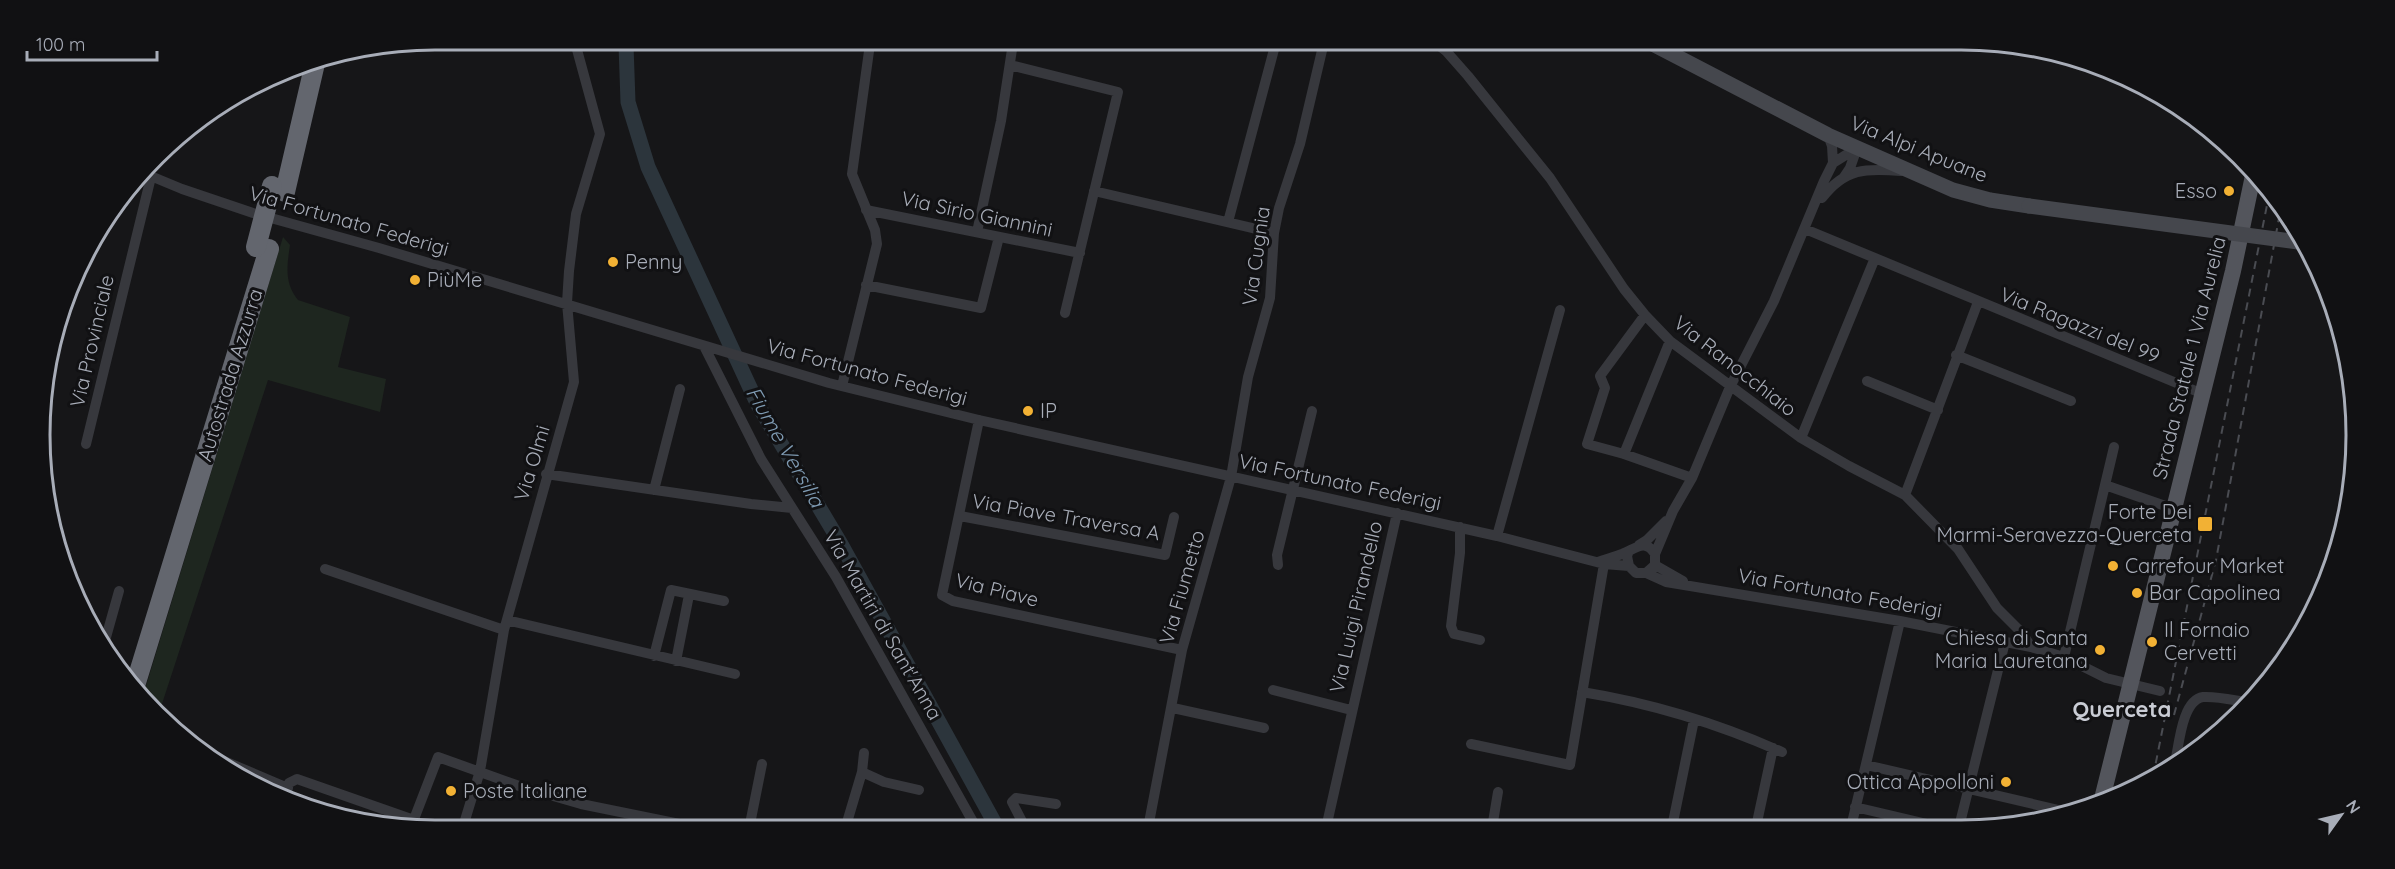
<svg xmlns="http://www.w3.org/2000/svg" width="2395" height="869" font-family="Quicksand,sans-serif">
<style>
.green{fill:#1e261f}
.lines{fill:none;stroke-linecap:round;stroke-linejoin:round}
.river{stroke:#2c353c;stroke-width:15}
.minor{stroke:#37383d;stroke-width:10}
.secondary{stroke:#45474d;stroke-width:15}
.primary{stroke:#53555c;stroke-width:16}
.motorway{stroke:#63666e;stroke-width:20}
.rail{stroke:#4a4c52;stroke-width:2;stroke-dasharray:8 6;stroke-linecap:butt}
.secondary-bridge{stroke:#45474d;stroke-width:15}
.motorway-bridge{stroke:#63666e;stroke-width:20}
.poi-dot{fill:#f2b134;stroke:#111113;stroke-width:2}
.labels{text-anchor:middle;stroke-width:6;stroke-linejoin:round;paint-order:stroke}
.street-label{font-size:20px;fill:#a8adb8;stroke:#111113}
.poi-label{font-size:20px;fill:#a8adb8;stroke:#111113;text-anchor:start}
.water-label{font-size:21px;font-style:italic;fill:#7f9bb3;stroke:#111113}
.quarter-label{font-size:22px;font-weight:bold;fill:#c9ccd4;stroke:#111113}
.rim{fill:none;stroke:#a8adb8;stroke-width:3}
</style>
<rect width="100%" height="100%" fill="#161618"/>
<path class="green" d="M283 237 290 245C287 265 284 283 298 300L350 317 338 367 386 379 380 412 268 380 158 716 142 699Z"/>
<g class="lines">
<path class="river" d="M626 45 628 102 648 167 758 405 841 544 998 829"/>
<path class="minor" d="M1433 41 1446 51 1468 76 1550 178 1624 289 1645 315 1670 341 1801 438 1849 466 1905 495 1958 549 1997 608 2023 634 2031 647
M1010 65 1118 92 1065 313
M1828 135 1832 146 1833 163
M141 172 182 189 253 213 379 248 829 383 979 420 1497 536 1604 564 1629 566
M1844 177 1850 168 1857 148
M1094 191 1274 233
M1822 198C1845 168 1866 168 1901 171
M866 210 1080 253
M1228 222 1276 42
M1805 229 2203 394
M977 232 1001 121 1013 43
M866 285 981 308 999 237
M1645 315 1600 376 1605 388 1587 444 1624 454 1692 478
M704 346 761 459 836 577 977 829
M1956 355 2071 401
M1867 381 1938 410
M842 386 877 244 875 230 852 174 870 44
M979 420 942 595 953 601 1182 650
M1801 438 1875 258
M86 444 151 177
M1624 454 1670 341
M546 474 751 504 792 508
M2105 485 2114 447
M654 490 680 389
M1905 495 1978 302
M960 516 1165 555 1174 517
M1460 527V553L1451 626 1454 634 1480 640
M1497 536 1560 310
M1639 545 1647 540 1666 521
M1655 554 1673 511 1692 478 1730 387 1774 301 1824 181 1833 163 1857 148
M1598 562C1606 559 1614 557 1622 554 1634 550 1645 537 1655 554V565L1646 573H1636L1629 566 1627 556 1629 551
M1278 565 1277 555 1312 411
M1655 565 1683 581
M325 569 504 630
M1646 573 1666 582 1900 621 2031 647 2064 657 2106 678 2160 691
M507 620 735 674
M103 648 119 591
M654 656 671 590 724 601
M2064 657 2105 485 2174 509
M676 661 689 595
M1273 690 1351 710
M1582 692C1650 703 1719 724 1782 752
M1173 708 1264 728
M1471 744 1570 765 1604 564
M210 755 288 788
M2175 763C2179 745 2182 700 2203 697 2217 696 2233 700 2246 702
M1866 765 2063 811
M862 772 884 782 919 790
M286 795 289 783 297 779 414 820
M1855 807 1940 827
M411 827 438 757 522 787 581 804 704 829
M1672 827 1694 720
M1756 827 1773 748
M1851 827 1900 621
M1959 827 2005 642
M1148 828 1182 650 1231 477 1248 377 1270 298 1274 233 1279 208 1300 144 1324 42
M1326 828 1397 513
M1492 828 1498 792
M749 829 762 764
M845 829 862 772 864 753
M1026 829 1012 802 1016 798 1056 804
M462 830 480 771 504 630 574 382 567 303 569 271 576 214 600 134 576 46"/>
<path class="secondary" d="M1645 40 1828 135 1953 190 1990 200 2029 206"/>
<path class="primary" d="M2102 799 2233 271 2254 171"/>
<path class="motorway" d="M285 192 316 59
M134 689 269 249"/>
<path class="rail" d="M2174 715 2216 560 2281 207
M2153 777 2270 190"/>
<path class="secondary-bridge" d="M2029 206 2306 243"/>
<path class="motorway-bridge" d="M256 247 272 186"/>
</g>
<g class="poi-dot">
<circle cx="2229" cy="191" r="6"/>
<circle cx="613" cy="262" r="6"/>
<circle cx="415" cy="280" r="6"/>
<circle cx="1028" cy="411" r="6"/>
<rect x="2197" y="516" width="16" height="16" rx="3"/>
<circle cx="2113" cy="566" r="6"/>
<circle cx="2137" cy="593" r="6"/>
<circle cx="2152" cy="642" r="6"/>
<circle cx="2100" cy="650" r="6"/>
<circle cx="2006" cy="782" r="6"/>
<circle cx="451" cy="791" r="6"/>
</g>
<g class="labels">
<g class="street-label">
<text transform="translate(1919 149) rotate(22)" y="7">Via Alpi Apuane</text>
<text transform="translate(977 214) rotate(12)" y="7">Via Sirio Giannini</text>
<text transform="translate(349 221) rotate(16)" y="7">Via Fortunato Federigi</text>
<text transform="translate(1256 256) rotate(-82)" y="7">Via Cugnia</text>
<text transform="translate(2080 325) rotate(22)" y="7">Via Ragazzi del 99</text>
<text transform="translate(92 341) rotate(-77)" y="7">Via Provinciale</text>
<text transform="translate(2189 358) rotate(-76)" y="7">Strada Statale 1 Via Aurelia</text>
<text transform="translate(1735 366) rotate(38)" y="7">Via Ranocchiaio</text>
<text transform="translate(867 372) rotate(15)" y="7">Via Fortunato Federigi</text>
<text transform="translate(230 375) rotate(-73)" y="7">Autostrada Azzurra</text>
<text transform="translate(532 463) rotate(-73)" y="7">Via Olmi</text>
<text transform="translate(1340 482) rotate(12)" y="7">Via Fortunato Federigi</text>
<text transform="translate(1066 517) rotate(10)" y="7">Via Piave Traversa A</text>
<text transform="translate(1182 587) rotate(-74)" y="7">Via Fiumetto</text>
<text transform="translate(997 590) rotate(14)" y="7">Via Piave</text>
<text transform="translate(1840 593) rotate(10)" y="7">Via Fortunato Federigi</text>
<text transform="translate(1356 607) rotate(-77)" y="7">Via Luigi Pirandello</text>
<text transform="translate(883 625) rotate(60)" y="7">Via Martiri di Sant'Anna</text>
</g>
<g class="poi-label">
<text x="2217" y="198" text-anchor="end">Esso</text>
<text x="625" y="269">Penny</text>
<text x="427" y="287">PiùMe</text>
<text x="1040" y="418">IP</text>
<text x="2192" y="519" text-anchor="end">Forte Dei<tspan x="2192" dy="23">Marmi-Seravezza-Querceta</tspan></text>
<text x="2125" y="573">Carrefour Market</text>
<text x="2149" y="600">Bar Capolinea</text>
<text x="2164" y="637">Il Fornaio<tspan x="2164" dy="23">Cervetti</tspan></text>
<text x="2088" y="645" text-anchor="end">Chiesa di Santa<tspan x="2088" dy="23">Maria Lauretana</tspan></text>
<text x="1994" y="789" text-anchor="end">Ottica Appolloni</text>
<text x="463" y="798">Poste Italiane</text>
</g>
<g class="water-label">
<text transform="translate(785 447) rotate(60)" y="7">Fiume Versilia</text>
</g>
<g class="quarter-label">
<text x="2122" y="717">Querceta</text>
</g>
</g>
<path d="M0 0H2395V869H0ZM435 50H1961A385 385 0 0 1 2346 435V435A385 385 0 0 1 1961 820H435A385 385 0 0 1 50 435V435A385 385 0 0 1 435 50Z" fill="#111113" fill-rule="evenodd"/>
<path class="rim" d="M435 50H1961A385 385 0 0 1 2346 435V435A385 385 0 0 1 1961 820H435A385 385 0 0 1 50 435V435A385 385 0 0 1 435 50Z"/>
<g transform="translate(2341 815) rotate(56)" stroke="#111113" stroke-width="4.5" paint-order="stroke">
<path d="M0-4.5L10 22L0 15L-10 22Z" fill="#a8adb8"/>
<text y="-9" font-size="16" font-weight="bold" text-anchor="middle" fill="#a8adb8">N</text>
</g>
<path d="M27 51v9h130v-9" fill="none" stroke="#a8adb8" stroke-width="3"/>
<text x="36" y="51" font-size="18" fill="#a8adb8" stroke="#111113" stroke-width="4.5" paint-order="stroke">100 m</text>
</svg>
